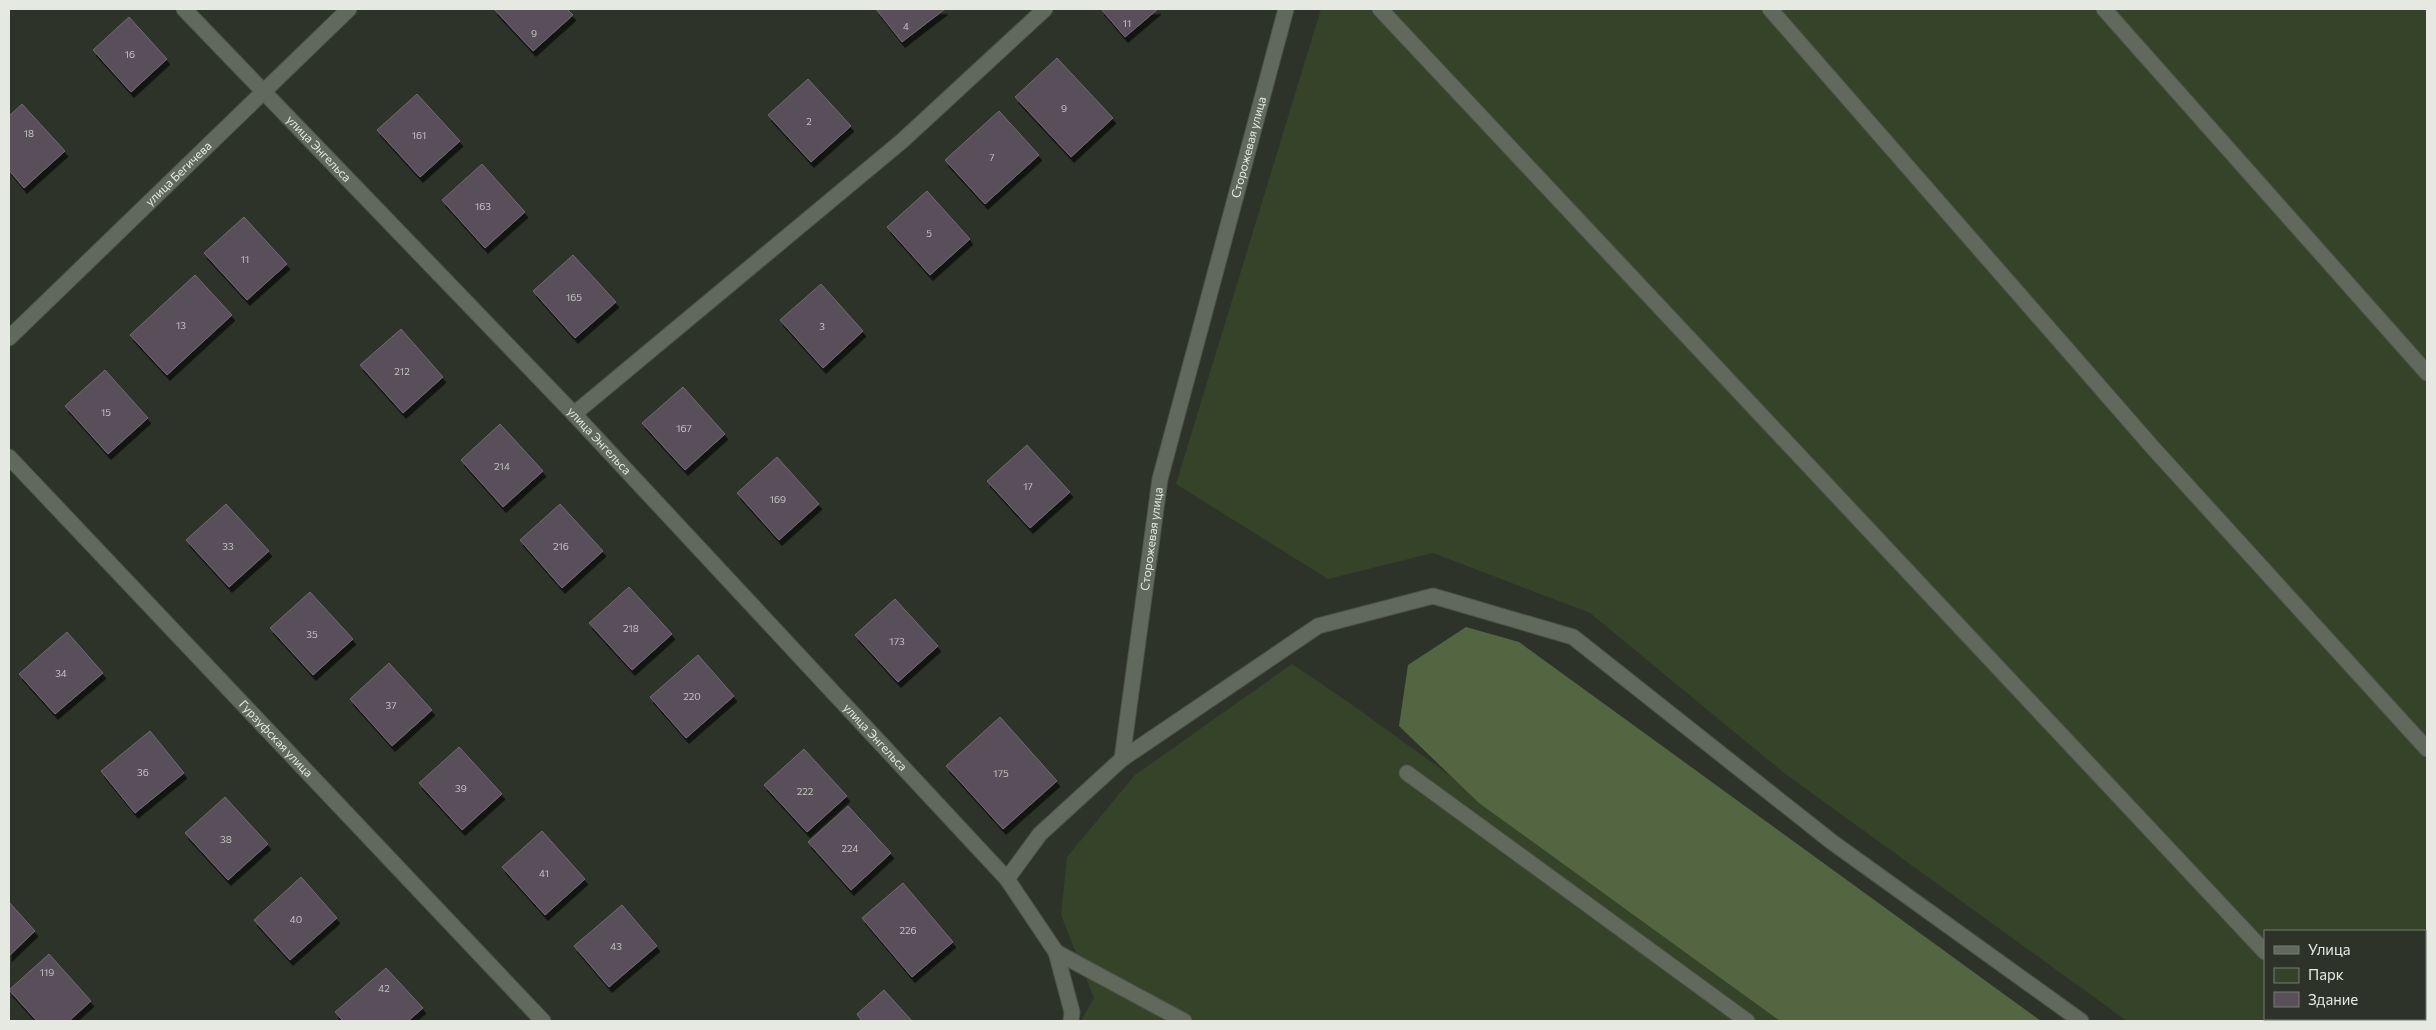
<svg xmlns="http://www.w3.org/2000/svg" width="2436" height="1030" font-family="Commissioner,sans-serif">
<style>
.green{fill:#354328;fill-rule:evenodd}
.forest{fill:#536641}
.building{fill:#59505a;stroke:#726973;filter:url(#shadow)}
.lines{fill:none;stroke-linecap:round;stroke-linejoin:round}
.minor-casing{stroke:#4c5147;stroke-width:17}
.minor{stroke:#61685c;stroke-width:15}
.labels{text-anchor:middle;stroke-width:4;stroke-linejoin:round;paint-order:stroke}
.number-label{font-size:10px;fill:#c2c3c0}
.street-label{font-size:12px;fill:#e5e9e2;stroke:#2e3329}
</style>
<defs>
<filter id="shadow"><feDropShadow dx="3" dy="5.5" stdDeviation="0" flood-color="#0009"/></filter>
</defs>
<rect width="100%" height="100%" fill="#2e3329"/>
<path class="green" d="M1321 9H2427V1021H2127L1784 773 1590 613 1433 553 1328 579 1176 484ZM2265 931H2425V1019H2265Z
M1292 664 1351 704 1789 1021H1081L1094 998 1061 915 1067 857 1135 775Z"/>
<path class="forest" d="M1466 627 1519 642 2041 1021H1780L1479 803 1399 726 1408 665Z"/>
<path class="building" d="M494 9H567L573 15 533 51Z
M876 9H945L902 42Z
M1101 9H1158L1125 37Z
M129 17 167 59 131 92 93 50Z
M1057 58 1113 118 1071 157 1015 97Z
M808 79 851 126 811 162 768 115Z
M417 94 460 141 420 177 377 130Z
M22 104 65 151 24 188 9 170V116Z
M999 111 1039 155 985 204 945 160Z
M482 164 525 212 485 248 442 200Z
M927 191 970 239 930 275 887 227Z
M244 217 287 264 247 300 204 253Z
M573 255 616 302 575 338 533 291Z
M195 275 232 315 167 375 130 335Z
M821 284 863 331 823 368 780 320Z
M401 329 443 377 403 413 360 365Z
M105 370 148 418 108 454 65 406Z
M683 387 725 434 685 470 642 423Z
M500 424 543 471 503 507 461 460Z
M1027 445 1070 492 1030 528 987 481Z
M777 457 819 504 779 540 737 493Z
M226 504 269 551 229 587 186 540Z
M560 504 603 551 562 588 520 540Z
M629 587 672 634 632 670 589 623Z
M310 592 353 639 313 675 270 628Z
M895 599 938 646 898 682 855 635Z
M67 632 103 673 55 714 19 674Z
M698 655 734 696 686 738 650 697Z
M389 663 432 710 392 746 350 699Z
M1000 717 1057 781 1003 829 946 766Z
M150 731 184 773 135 813 101 771Z
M459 747 502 794 462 830 419 783Z
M804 749 847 796 807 832 764 785Z
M225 797 268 844 228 880 185 833Z
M848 806 891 853 851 890 808 842Z
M542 831 585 879 545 915 502 867Z
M301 877 337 918 290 960 254 920Z
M903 883 953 942 912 977 862 918Z
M9 902 35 931 9 956Z
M622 905 657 946 609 987 574 946Z
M49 954 91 1001 69 1021H37L9 990Z
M386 968 423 1008 408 1021H343L335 1012Z
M884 990 912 1021H862L857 1014Z"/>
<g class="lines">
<g class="minor-casing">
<g id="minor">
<path id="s1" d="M184 9 574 414 1007 879"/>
<path d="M1380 9 2265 952"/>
<path d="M1770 9 2154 449 2427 749"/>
<path d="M2104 9 2427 373"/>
<path id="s2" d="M9 338 349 9"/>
<path d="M574 414 902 141 1045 9"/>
<path id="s3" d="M9 457 543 1021"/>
<path d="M1122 759 1318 626 1433 596 1573 637 1832 842 2081 1021"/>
<path d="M1407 773 1747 1021"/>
<path d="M1056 952 1184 1021"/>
<path d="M2328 1019 2330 1021"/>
<path id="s4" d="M1071 1021 1072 1012 1056 952 1007 879 1040 834 1122 759 1160 479 1286 9"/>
</g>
</g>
<use href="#minor" class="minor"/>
</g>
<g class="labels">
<g class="number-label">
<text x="1127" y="27">11</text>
<text x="906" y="30">4</text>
<text x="534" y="37">9</text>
<text x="130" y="58">16</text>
<text x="1064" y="112">9</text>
<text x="809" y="125">2</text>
<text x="29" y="137">18</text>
<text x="419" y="139">161</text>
<text x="992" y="161">7</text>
<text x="483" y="210">163</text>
<text x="929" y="237">5</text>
<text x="245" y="263">11</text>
<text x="574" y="301">165</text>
<text x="181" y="329">13</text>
<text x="822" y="330">3</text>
<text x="402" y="375">212</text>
<text x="106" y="416">15</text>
<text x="684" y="432">167</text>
<text x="502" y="470">214</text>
<text x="1028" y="490">17</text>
<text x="778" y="503">169</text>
<text x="228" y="550">33</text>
<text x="561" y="550">216</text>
<text x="631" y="632">218</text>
<text x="312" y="638">35</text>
<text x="897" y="645">173</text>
<text x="61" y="677">34</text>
<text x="692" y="700">220</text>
<text x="391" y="709">37</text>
<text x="143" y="776">36</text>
<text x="1001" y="777">175</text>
<text x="461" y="792">39</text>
<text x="805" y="795">222</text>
<text x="226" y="843">38</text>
<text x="850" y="852">224</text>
<text x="544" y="877">41</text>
<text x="296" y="923">40</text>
<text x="908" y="934">226</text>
<text x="616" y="950">43</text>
<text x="47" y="976">119</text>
<text x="384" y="992">42</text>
</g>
<g class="street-label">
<text dy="4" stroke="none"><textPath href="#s4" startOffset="952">Сторожевая улица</textPath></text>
<text dy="4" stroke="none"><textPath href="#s1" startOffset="194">улица Энгельса</textPath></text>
<text dy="4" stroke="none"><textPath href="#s2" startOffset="236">улица Бегичева</textPath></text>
<text dy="4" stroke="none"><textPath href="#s1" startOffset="599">улица Энгельса</textPath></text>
<text dy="4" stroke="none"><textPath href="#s4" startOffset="548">Сторожевая улица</textPath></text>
<text dy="4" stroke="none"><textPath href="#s1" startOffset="1004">улица Энгельса</textPath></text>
<text dy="4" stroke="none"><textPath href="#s3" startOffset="388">Гурзуфская улица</textPath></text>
</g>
</g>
<rect width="2436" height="1030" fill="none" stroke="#e5e9e2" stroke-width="20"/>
<rect x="2264" y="930" width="162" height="90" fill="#2e3329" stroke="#777c73"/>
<rect x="2274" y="946" width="25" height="8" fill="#61685c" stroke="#777c73"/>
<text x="2308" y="955" font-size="15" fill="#e5e9e2">Улица</text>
<rect x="2274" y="968" width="25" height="15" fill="#354328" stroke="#777c73"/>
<text x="2308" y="980" font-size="15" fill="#e5e9e2">Парк</text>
<rect x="2274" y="992" width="25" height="15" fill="#59505a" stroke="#777c73"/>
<text x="2308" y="1005" font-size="15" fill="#e5e9e2">Здание</text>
</svg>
